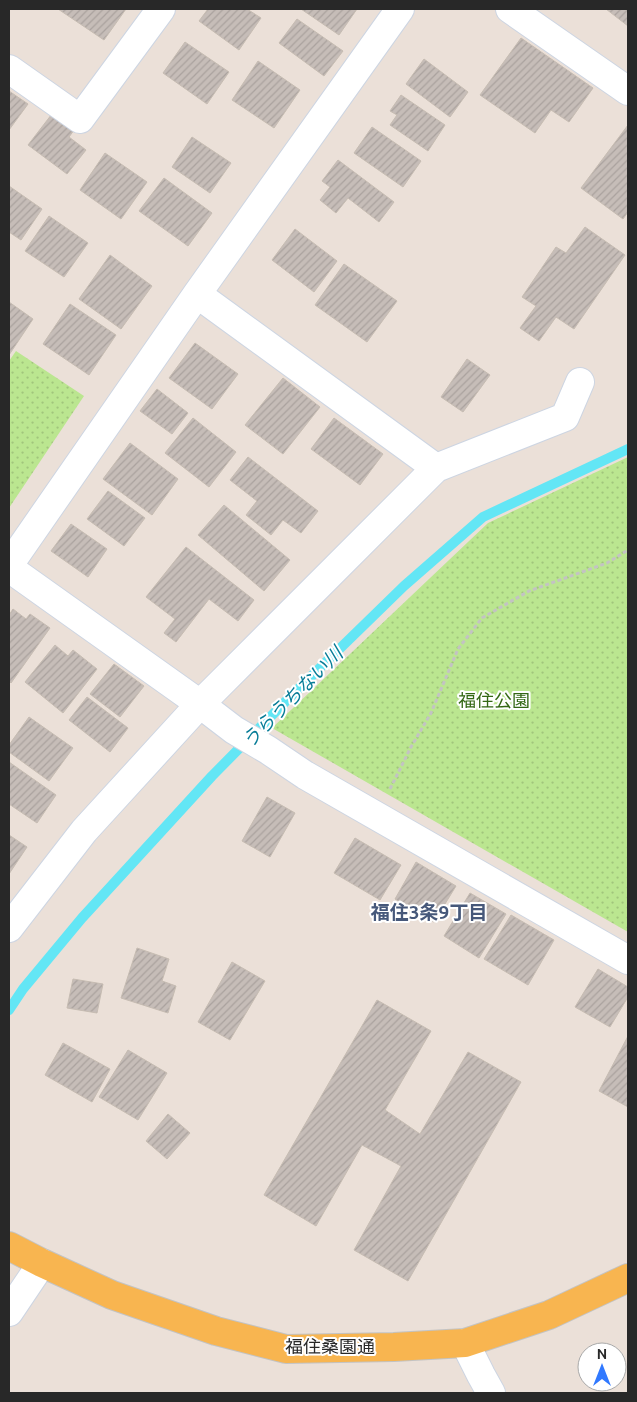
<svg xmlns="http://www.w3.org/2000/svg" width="637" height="1402" font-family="Ubuntu,'Noto Sans JP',sans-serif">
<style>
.park{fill:url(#park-dots)}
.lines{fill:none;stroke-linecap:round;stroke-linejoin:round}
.stream{stroke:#63e6f5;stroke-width:10}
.building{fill:url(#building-hatch);stroke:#c6bcb2}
.minor-casing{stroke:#cdd5e2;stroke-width:30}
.major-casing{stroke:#c3c3c3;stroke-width:30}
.path{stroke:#c3c3c3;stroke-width:3;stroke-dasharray:4 2.5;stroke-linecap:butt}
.minor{stroke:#fff;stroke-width:28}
.major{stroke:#f8b550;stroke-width:28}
.labels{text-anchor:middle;stroke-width:4;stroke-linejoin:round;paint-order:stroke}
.park-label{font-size:18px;fill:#336715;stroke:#fff}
.street-label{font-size:18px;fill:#282828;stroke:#fff}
.water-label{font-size:19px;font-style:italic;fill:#077c97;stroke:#fff}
.neighbourhood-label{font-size:19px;font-weight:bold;fill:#46587a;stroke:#fff}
</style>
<defs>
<pattern id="park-dots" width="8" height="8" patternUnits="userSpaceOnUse" patternTransform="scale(1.25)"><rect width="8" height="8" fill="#bbe690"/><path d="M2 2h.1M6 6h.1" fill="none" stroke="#a1c57c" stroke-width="1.8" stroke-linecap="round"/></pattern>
<pattern id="building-hatch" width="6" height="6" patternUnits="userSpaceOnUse" patternTransform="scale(1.25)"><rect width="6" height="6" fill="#c6bdb8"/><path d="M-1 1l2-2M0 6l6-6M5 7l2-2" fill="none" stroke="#aaa29e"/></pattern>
</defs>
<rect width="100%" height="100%" fill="#ebe0d8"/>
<path class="park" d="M16 351 84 396 9 508V361Z
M628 457V932L272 728 488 523Z"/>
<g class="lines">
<path class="stream" d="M9 1010 23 989 82 918 212 776 286 701 404 586 483 517 628 449"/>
</g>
<path class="building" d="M58 9H126L104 40Z
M208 9H247L261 18 239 50 199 21Z
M301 9H357L339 35Z
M606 9H628V26Z
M297 19 343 51 324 76 279 43Z
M521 38 593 88 569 122 551 110 535 133 480 95Z
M185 42 229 72 207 104 163 73Z
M424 59 468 92 450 117 406 84Z
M258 61 300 90 274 128 232 100Z
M9 91 28 104 9 130Z
M401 95 445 125 428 151 390 125 397 115 390 111Z
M55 110 77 126 69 137 86 150 67 174 28 145Z
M628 125V212L623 219 581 188Z
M372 127 421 161 403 187 354 153Z
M192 137 231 163 210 193 172 167Z
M105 153 147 182 121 219 80 190Z
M338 160 394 202 379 222 348 198 336 213 320 200 330 187 322 181Z
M164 178 212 213 188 246 139 211Z
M9 186 42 209 21 240 9 232Z
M49 216 88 243 64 277 25 251Z
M585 227 625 255 574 329 556 317 539 341 520 328 536 306 522 297 556 247 566 253Z
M295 229 337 261 314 292 272 260Z
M110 255 152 286 121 329 79 299Z
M344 264 397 301 367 342 315 305Z
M9 302 33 319 9 355Z
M70 304 116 335 89 375 43 344Z
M195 343 238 374 212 409 169 378Z
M467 359 490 375 463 412 441 397Z
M283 378 320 407 283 454 245 425Z
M157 389 188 413 172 434 140 411Z
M193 418 236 452 209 487 165 453Z
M334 418 383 454 360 485 311 449Z
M130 443 178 479 152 515 103 479Z
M248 457 318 511 301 533 283 520 271 535 246 515 257 501 230 480Z
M108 491 145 518 124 546 87 519Z
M224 505 290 560 264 591 198 535Z
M71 524 107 549 88 577 51 551Z
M186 547 254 600 238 621 209 599 176 642 164 633 175 619 146 597Z
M13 609 26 619 30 614 50 628 11 683 9 681V615Z
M55 645 68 656 73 650 97 669 63 713 25 682Z
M114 664 144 686 120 717 90 694Z
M87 697 128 728 110 752 69 720Z
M29 717 73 748 49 781 9 752V745Z
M9 762 56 795 37 823 9 804Z
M267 797 295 813 270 857 242 841Z
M9 835 27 847 9 874Z
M355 838 401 865 380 900 334 873Z
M416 862 456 886 434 922 395 899Z
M470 893 506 914 479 958 444 936Z
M511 915 554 940 528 985 484 959Z
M137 948 169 959 162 981 176 986 168 1013 121 998Z
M232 962 265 981 230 1040 198 1022Z
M598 969 628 987V997L610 1027 575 1007Z
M73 979 103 984 97 1013 67 1008Z
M377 1000 431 1031 385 1110 420 1134 468 1052 521 1082 408 1281 354 1250 401 1166 362 1145 316 1226 264 1195Z
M628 1036V1107L599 1091Z
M63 1043 110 1069 92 1102 45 1075Z
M128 1050 167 1073 138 1120 99 1097Z
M168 1114 190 1133 167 1159 146 1141Z"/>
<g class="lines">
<g class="minor-casing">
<path id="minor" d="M510 9 628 91
M9 69 80 119 161 9
M197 294 436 468
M9 565 197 294 400 9
M9 568 200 704 234 730 268 750 305 775 628 960
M9 928 84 831 200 704 436 468 565 417 580 382
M9 1312 42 1263
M465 1343 481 1375 491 1393"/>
</g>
<g class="major-casing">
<path id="major" d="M9 1246 42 1263 112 1295 216 1331 286 1349 394 1347 465 1343 549 1315 628 1278"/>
</g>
<path class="path" d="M390 789 411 747 431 713 458 649 482 618 529 591 607 563 628 550"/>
<use href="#minor" class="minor"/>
<use href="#major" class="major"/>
</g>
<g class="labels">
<g class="park-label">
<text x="494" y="707">福住公園</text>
</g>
<g class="street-label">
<text x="330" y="1353">福住桑園通</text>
</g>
<g class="water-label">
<text transform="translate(292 697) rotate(-45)" y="7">うらうちない川</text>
</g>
<g class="neighbourhood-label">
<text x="429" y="919">福住3条9丁目</text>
</g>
</g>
<rect width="637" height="1402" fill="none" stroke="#282828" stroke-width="20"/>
<g transform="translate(602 1367)"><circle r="24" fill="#ffffff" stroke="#a9a9a9"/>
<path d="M0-4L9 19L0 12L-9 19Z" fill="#3179ff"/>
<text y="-8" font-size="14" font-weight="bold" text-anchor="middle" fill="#282828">N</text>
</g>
</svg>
